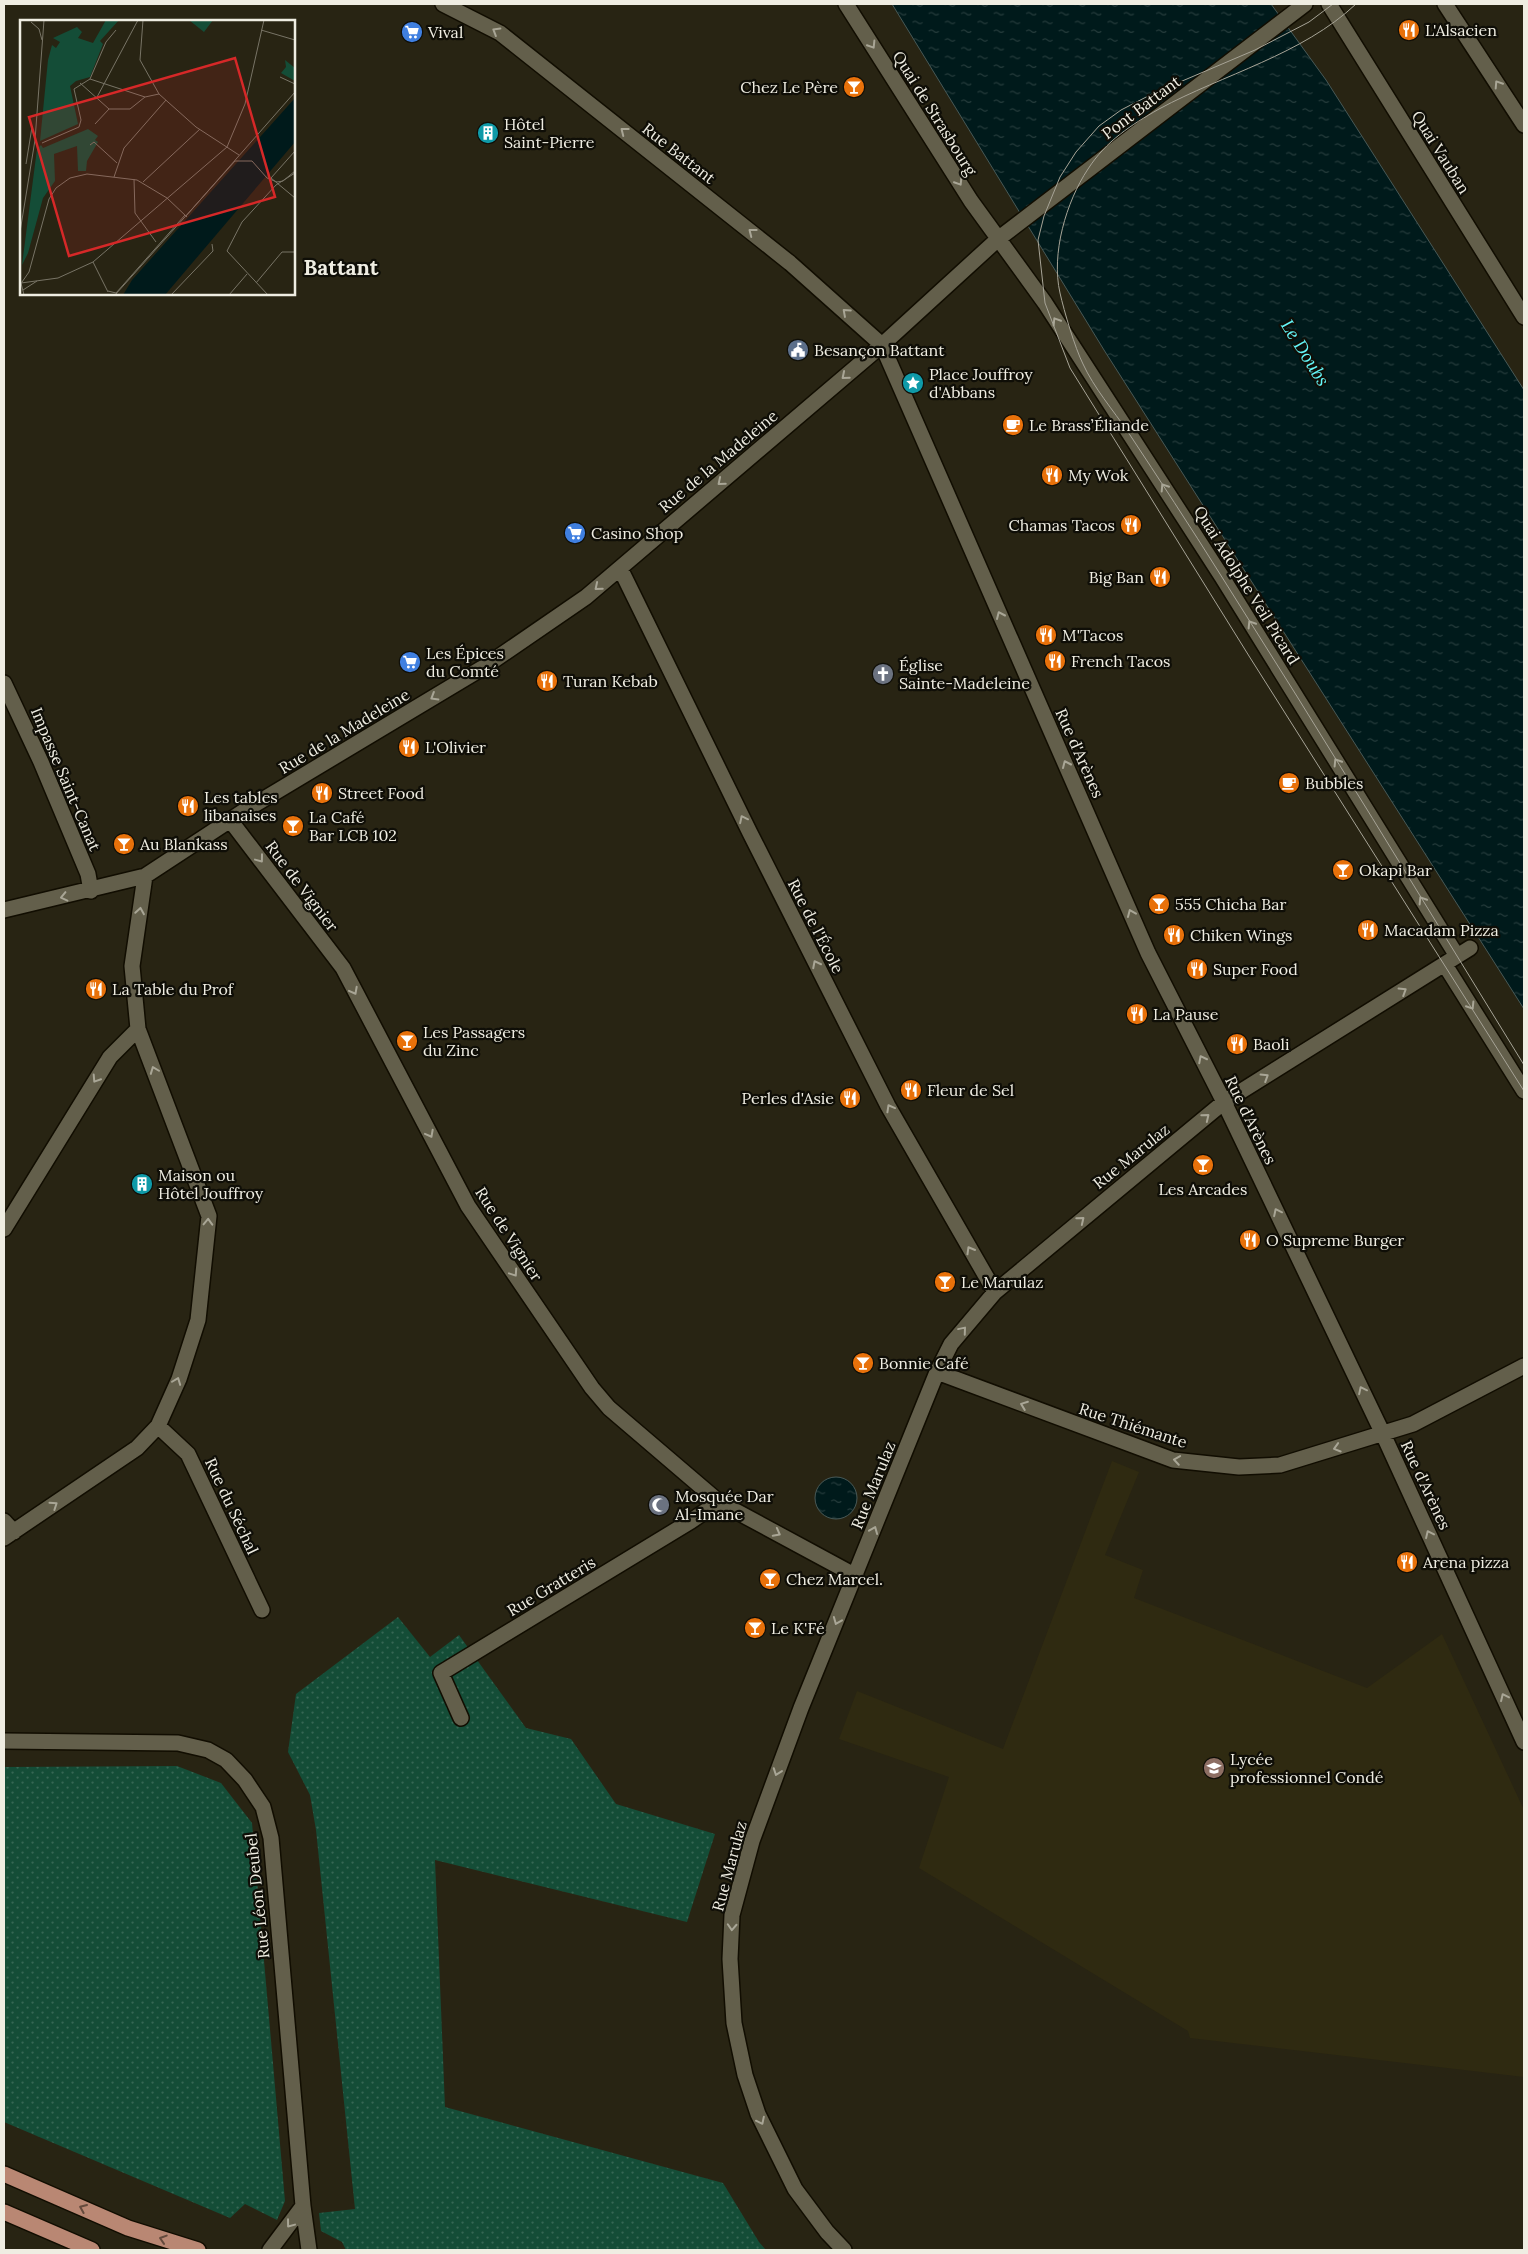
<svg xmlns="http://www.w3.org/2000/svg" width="1528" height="2254" font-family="Lora,serif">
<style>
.built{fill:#2f2a11}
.park{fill:url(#park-dots)}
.water{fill:url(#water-ripples);stroke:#485957}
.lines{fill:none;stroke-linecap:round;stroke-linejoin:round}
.minor-casing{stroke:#110d01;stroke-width:18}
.major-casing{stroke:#110d01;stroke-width:18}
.minor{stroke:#635f4b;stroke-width:15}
.major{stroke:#b98773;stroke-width:15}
.tram{stroke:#a7a497;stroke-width:1}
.oneway{stroke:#a9a696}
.oneway2{stroke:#644a3d}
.labels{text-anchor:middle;stroke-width:4.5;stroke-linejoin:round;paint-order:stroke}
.poi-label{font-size:16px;fill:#efede2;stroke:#0f0e07;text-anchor:start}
.street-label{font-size:16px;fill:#efede2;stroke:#0f0e07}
.water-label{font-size:18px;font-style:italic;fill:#64f7f9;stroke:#0f0e07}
.district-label{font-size:21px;font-weight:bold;fill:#efede2;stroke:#0f0e07}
.inset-road{fill:none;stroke:#787466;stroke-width:1}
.view{fill:#d62828;fill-opacity:0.15;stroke:#d62828;stroke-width:2.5}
.inset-edge{fill:none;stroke:#efede2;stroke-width:2.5}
</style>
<defs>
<pattern id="park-dots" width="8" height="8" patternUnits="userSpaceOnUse" patternTransform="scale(1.25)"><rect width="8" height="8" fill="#144d37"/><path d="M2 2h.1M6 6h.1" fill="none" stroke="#366754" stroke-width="1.8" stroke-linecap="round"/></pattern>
<pattern id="water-ripples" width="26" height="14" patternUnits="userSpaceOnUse" patternTransform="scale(1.25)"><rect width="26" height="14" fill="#001a1b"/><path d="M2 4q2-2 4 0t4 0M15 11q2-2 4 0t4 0" fill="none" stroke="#263c3c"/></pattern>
</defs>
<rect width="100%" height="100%" fill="#282413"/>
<path class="built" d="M1112 1461 1139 1472 1105 1555 1143 1570 1134 1598 1367 1688 1442 1634 1524 1810V2077L1190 2038 1188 2031 919 1868 949 1777 839 1739 857 1691 1003 1749Z"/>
<path class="park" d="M398 1617 430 1657 459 1635 526 1728 571 1739 616 1804 715 1834 687 1922 435 1860 445 2107 723 2183 759 2242 766 2250H346L342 2242 321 2231 319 2213 355 2209 316 1830 310 1795 288 1752 296 1694Z
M177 1766 221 1783 252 1823 285 2201 277 2220 245 2204 230 2218 4 2122V1767Z"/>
<path class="water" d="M892 4H1271L1326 80 1524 390V1009L1104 350Z
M815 1498a21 21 0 1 1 42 0a21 21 0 1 1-42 0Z"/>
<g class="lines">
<g class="minor-casing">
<path id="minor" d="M443 4 500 33 790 263 882 345 1148 953 1224 1102 1383 1434 1524 1742
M846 4 971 201 1045 303 1222 577 1457 956
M1329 4 1524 317
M1445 4 1524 125
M620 568 750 833 888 1106 995 1292
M4 683 41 762 88 874 91 891
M230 820 343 968 468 1206 592 1388 609 1408 719 1502 856 1576
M4 910 145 876 244 811 484 667 586 597 882 345 998 239 1305 4
M1445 965 1524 1091
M4 1229 110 1057 138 1029
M937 1372 1173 1460 1239 1467 1280 1465 1413 1424 1524 1366
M158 1426 188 1454 262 1610
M4 1521 14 1532
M4 1538 137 1448 158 1426 179 1379 198 1320 209 1216 138 1029 132 966 145 876
M461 1718 441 1673 691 1521 719 1502
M4 1741 178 1743 208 1750 226 1760 245 1780 263 1807 271 1838 303 2206
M270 2250 303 2206 309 2250
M844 2250 827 2232 795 2189 758 2114 745 2075 734 2023 730 1959 732 1915 752 1841 801 1708 937 1372 951 1344 995 1292 1224 1102 1470 948"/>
</g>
<g class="major-casing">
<path id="major" d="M4 2174 128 2228 198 2250
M4 2212 92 2250"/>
</g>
<use href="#minor" class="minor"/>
<use href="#major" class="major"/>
<path class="tram" d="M1333 4 1309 22 1255 50 1154 93 1121 110 1099 126 1076 152 1060 177 1044 216 1038 240 1045 303 1070 368 1249 656 1524 1091
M1356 4C1302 55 1224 74 1159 109 1131 125 1106 141 1088 169 1066 202 1051 254 1060 293 1064 311 1075 348 1083 364 1094 388 1113 410 1128 432 1159 479 1190 526 1220 574 1323 736 1423 901 1524 1065"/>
</g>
<defs><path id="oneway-chevron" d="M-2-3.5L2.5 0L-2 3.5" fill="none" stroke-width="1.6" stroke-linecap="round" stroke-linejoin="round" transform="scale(1.25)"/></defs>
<g class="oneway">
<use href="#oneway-chevron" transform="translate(496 31) rotate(-149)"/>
<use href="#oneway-chevron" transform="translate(872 45) rotate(58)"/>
<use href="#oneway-chevron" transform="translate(1498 84) rotate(-123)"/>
<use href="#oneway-chevron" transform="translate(624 131) rotate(-142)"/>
<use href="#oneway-chevron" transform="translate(959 182) rotate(58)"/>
<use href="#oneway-chevron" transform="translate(752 232) rotate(-142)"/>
<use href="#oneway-chevron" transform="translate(846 312) rotate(-138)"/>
<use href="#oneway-chevron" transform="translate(1056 321) rotate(-122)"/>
<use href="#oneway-chevron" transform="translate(845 376) rotate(140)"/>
<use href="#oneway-chevron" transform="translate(721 482) rotate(140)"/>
<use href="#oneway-chevron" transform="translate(1164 487) rotate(-123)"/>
<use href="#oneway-chevron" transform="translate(598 587) rotate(140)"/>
<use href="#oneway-chevron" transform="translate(1000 615) rotate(-114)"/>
<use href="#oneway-chevron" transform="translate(1251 624) rotate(-122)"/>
<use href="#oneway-chevron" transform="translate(434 697) rotate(149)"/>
<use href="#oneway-chevron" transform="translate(1337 762) rotate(-122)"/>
<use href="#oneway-chevron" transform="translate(1066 764) rotate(-114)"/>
<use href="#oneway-chevron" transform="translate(743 819) rotate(-116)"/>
<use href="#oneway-chevron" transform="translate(260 859) rotate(53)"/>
<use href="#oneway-chevron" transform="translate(64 897) rotate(167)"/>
<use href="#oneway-chevron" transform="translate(1422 900) rotate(-122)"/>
<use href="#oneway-chevron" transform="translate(140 911) rotate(-81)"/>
<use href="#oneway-chevron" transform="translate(1131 913) rotate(-113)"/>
<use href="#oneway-chevron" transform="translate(816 964) rotate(-117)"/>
<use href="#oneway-chevron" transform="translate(354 991) rotate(62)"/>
<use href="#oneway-chevron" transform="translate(1403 991) rotate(-32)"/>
<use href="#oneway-chevron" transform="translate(1471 1006) rotate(58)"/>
<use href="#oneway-chevron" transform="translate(1202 1059) rotate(-117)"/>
<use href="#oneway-chevron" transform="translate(154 1070) rotate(-111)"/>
<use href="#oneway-chevron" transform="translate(1265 1077) rotate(-32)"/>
<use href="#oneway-chevron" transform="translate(96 1079) rotate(123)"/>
<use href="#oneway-chevron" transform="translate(890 1108) rotate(-119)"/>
<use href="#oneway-chevron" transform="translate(1206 1117) rotate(-39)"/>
<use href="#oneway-chevron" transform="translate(430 1134) rotate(62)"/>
<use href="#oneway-chevron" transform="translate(1277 1212) rotate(-116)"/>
<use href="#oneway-chevron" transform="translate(1081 1220) rotate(-39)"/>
<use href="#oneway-chevron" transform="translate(208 1222) rotate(-88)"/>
<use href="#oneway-chevron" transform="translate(970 1250) rotate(-120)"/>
<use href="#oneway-chevron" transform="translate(514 1273) rotate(56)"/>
<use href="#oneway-chevron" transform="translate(963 1330) rotate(-50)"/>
<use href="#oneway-chevron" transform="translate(177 1381) rotate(-69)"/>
<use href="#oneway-chevron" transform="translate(1362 1390) rotate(-116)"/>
<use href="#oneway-chevron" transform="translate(1024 1405) rotate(-159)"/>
<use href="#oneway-chevron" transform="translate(1337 1448) rotate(163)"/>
<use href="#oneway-chevron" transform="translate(1177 1460) rotate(-171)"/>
<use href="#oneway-chevron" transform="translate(54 1505) rotate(-34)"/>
<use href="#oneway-chevron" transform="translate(874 1530) rotate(-68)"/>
<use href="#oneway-chevron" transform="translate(777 1533) rotate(28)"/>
<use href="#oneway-chevron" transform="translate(1429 1534) rotate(-115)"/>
<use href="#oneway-chevron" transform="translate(837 1621) rotate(112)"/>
<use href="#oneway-chevron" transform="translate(1504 1697) rotate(-115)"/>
<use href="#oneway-chevron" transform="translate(777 1772) rotate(110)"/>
<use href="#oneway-chevron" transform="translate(732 1927) rotate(93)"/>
<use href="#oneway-chevron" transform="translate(761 2121) rotate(64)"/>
<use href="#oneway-chevron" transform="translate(290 2224) rotate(127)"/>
</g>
<g class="oneway2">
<use href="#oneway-chevron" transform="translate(83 2208) rotate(-157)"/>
<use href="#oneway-chevron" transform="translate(163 2239) rotate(-162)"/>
</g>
<defs>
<g id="restaurant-disc" transform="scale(1.125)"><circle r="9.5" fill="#e8710a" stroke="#0f0e07"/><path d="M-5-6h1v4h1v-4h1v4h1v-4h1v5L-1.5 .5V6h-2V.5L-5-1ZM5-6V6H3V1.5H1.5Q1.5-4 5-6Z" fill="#fff"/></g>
<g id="supermarket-disc" transform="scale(1.125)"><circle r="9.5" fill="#3f7fe0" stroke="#0f0e07"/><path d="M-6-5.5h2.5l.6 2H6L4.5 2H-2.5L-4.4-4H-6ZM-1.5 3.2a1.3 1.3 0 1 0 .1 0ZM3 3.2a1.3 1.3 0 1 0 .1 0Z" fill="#fff"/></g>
<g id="bar-disc" transform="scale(1.125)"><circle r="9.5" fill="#e8710a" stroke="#0f0e07"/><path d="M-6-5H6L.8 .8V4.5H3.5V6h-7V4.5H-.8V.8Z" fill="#fff"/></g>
<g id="building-disc" transform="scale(1.125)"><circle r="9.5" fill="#0f9aa8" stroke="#0f0e07"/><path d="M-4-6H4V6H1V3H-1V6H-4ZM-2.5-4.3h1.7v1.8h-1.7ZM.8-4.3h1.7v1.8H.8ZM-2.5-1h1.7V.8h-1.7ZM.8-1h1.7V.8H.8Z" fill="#fff"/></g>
<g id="civic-disc" transform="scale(1.125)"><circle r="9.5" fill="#5c6f8a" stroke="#0f0e07"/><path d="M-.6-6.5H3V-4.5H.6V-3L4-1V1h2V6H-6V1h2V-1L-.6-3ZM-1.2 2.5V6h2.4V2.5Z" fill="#fff"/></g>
<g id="sight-disc" transform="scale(1.125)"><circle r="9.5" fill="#0f9aa8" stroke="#0f0e07"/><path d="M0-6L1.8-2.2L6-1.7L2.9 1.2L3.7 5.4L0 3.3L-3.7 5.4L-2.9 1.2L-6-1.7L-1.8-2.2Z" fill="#fff"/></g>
<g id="cafe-disc" transform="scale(1.125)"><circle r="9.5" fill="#e8710a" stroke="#0f0e07"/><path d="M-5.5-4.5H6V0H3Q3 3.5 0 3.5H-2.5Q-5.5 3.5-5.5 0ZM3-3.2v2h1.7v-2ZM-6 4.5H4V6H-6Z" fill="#fff"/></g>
<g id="church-disc" transform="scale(1.125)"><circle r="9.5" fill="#6b7280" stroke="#0f0e07"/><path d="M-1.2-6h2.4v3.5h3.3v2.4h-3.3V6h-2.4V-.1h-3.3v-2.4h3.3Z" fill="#fff"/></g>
<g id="mosque-disc" transform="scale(1.125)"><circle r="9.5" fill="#6b7280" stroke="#0f0e07"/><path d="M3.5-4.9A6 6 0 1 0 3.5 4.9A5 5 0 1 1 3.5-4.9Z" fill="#fff"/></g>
<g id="school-disc" transform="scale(1.125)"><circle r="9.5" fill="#8d6e63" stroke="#0f0e07"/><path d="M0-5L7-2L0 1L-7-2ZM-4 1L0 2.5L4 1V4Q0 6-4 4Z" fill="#fff"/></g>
</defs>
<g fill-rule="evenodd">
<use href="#restaurant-disc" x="1409" y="30"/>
<use href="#supermarket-disc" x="412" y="32"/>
<use href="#bar-disc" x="854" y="87"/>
<use href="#building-disc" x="488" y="133"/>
<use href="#civic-disc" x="798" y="350"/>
<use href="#sight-disc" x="913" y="383"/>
<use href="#cafe-disc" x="1013" y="425"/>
<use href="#restaurant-disc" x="1052" y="475"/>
<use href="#restaurant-disc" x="1131" y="525"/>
<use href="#supermarket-disc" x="575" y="533"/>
<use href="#restaurant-disc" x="1160" y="577"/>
<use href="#restaurant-disc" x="1046" y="635"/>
<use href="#restaurant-disc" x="1055" y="661"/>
<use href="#supermarket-disc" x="410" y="662"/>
<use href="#church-disc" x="883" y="674"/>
<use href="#restaurant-disc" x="547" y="681"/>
<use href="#restaurant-disc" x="409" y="747"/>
<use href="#cafe-disc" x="1289" y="783"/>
<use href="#restaurant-disc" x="322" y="793"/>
<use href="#restaurant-disc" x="188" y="806"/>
<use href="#bar-disc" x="293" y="826"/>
<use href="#bar-disc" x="124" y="844"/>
<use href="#bar-disc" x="1343" y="870"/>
<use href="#bar-disc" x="1159" y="904"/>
<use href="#restaurant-disc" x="1368" y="930"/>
<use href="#restaurant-disc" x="1174" y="935"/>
<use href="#restaurant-disc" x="1197" y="969"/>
<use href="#restaurant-disc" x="96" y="989"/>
<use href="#restaurant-disc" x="1137" y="1014"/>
<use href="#bar-disc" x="407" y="1041"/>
<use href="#restaurant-disc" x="1237" y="1044"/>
<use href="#restaurant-disc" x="911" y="1090"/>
<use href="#restaurant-disc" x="850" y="1098"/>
<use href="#bar-disc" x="1203" y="1165"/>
<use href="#building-disc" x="142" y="1184"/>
<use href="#restaurant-disc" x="1250" y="1240"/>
<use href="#bar-disc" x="945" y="1282"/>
<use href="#bar-disc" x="863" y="1363"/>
<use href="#mosque-disc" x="659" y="1505"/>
<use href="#restaurant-disc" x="1407" y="1562"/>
<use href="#bar-disc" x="770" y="1579"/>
<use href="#bar-disc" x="755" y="1628"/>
<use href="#school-disc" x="1214" y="1768"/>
</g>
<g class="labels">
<g class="poi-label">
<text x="1425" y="36">L'Alsacien</text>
<text x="428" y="38">Vival</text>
<text x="838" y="93" text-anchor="end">Chez Le Père</text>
<text x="504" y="130">Hôtel<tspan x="504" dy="18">Saint-Pierre</tspan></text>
<text x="814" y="356">Besançon Battant</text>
<text x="929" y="380">Place Jouffroy<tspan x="929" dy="18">d'Abbans</tspan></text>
<text x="1029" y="431">Le Brass’Éliande</text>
<text x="1068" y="481">My Wok</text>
<text x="1115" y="531" text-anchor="end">Chamas Tacos</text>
<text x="591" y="539">Casino Shop</text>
<text x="1144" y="583" text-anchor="end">Big Ban</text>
<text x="1062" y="641">M'Tacos</text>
<text x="426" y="659">Les Épices<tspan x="426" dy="18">du Comté</tspan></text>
<text x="1071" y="667">French Tacos</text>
<text x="899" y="671">Église<tspan x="899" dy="18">Sainte-Madeleine</tspan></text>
<text x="563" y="687">Turan Kebab</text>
<text x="425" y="753">L'Olivier</text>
<text x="1305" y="789">Bubbles</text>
<text x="338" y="799">Street Food</text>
<text x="204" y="803">Les tables<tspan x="204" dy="18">libanaises</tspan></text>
<text x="309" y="823">La Café<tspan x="309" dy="18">Bar LCB 102</tspan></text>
<text x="140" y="850">Au Blankass</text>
<text x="1359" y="876">Okapi Bar</text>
<text x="1175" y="910">555 Chicha Bar</text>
<text x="1384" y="936">Macadam Pizza</text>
<text x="1190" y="941">Chiken Wings</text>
<text x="1213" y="975">Super Food</text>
<text x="112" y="995">La Table du Prof</text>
<text x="1153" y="1020">La Pause</text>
<text x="423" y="1038">Les Passagers<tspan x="423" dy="18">du Zinc</tspan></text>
<text x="1253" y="1050">Baoli</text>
<text x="927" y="1096">Fleur de Sel</text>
<text x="834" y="1104" text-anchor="end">Perles d'Asie</text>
<text x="158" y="1181">Maison ou<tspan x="158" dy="18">Hôtel Jouffroy</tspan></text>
<text x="1203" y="1195" text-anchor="middle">Les Arcades</text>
<text x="1266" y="1246">O Supreme Burger</text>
<text x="961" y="1288">Le Marulaz</text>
<text x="879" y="1369">Bonnie Café</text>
<text x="675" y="1502">Mosquée Dar<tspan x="675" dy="18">Al-Imane</tspan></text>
<text x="1423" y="1568">Arena pizza</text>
<text x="786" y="1585">Chez Marcel.</text>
<text x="771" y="1634">Le K'Fé</text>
<text x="1230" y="1765">Lycée<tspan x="1230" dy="18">professionnel Condé</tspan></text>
</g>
<g class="street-label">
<text transform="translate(1141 107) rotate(-37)" y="6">Pont Battant</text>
<text transform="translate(935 113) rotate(58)" y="6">Quai de Strasbourg</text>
<text transform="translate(1441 152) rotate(58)" y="6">Quai Vauban</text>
<text transform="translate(679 153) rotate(38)" y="6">Rue Battant</text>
<text transform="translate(718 461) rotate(-40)" y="6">Rue de la Madeleine</text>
<text transform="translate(1247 585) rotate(58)" y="6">Quai Adolphe Veil Picard</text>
<text transform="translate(344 731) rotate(-31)" y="6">Rue de la Madeleine</text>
<text transform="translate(1080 753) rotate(66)" y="6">Rue d'Arènes</text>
<text transform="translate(66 779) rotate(67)" y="6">Impasse Saint-Canat</text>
<text transform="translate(302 886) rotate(53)" y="6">Rue de Vignier</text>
<text transform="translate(816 926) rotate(63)" y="6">Rue de l'École</text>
<text transform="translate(1251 1120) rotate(64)" y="6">Rue d'Arènes</text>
<text transform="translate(1131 1156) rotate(-39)" y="6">Rue Marulaz</text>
<text transform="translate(509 1234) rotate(57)" y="6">Rue de Vignier</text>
<text transform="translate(1133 1425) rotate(18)" y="6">Rue Thiémante</text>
<text transform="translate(873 1485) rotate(-68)" y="6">Rue Marulaz</text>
<text transform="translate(1426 1485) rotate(65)" y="6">Rue d'Arènes</text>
<text transform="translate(232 1506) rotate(65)" y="6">Rue du Séchal</text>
<text transform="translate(551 1586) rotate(-31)" y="6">Rue Gratteris</text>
<text transform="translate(729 1866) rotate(-75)" y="6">Rue Marulaz</text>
<text transform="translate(257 1896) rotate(-96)" y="6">Rue Léon Deubel</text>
</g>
<g class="water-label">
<text transform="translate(1305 353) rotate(58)" y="6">Le Doubs</text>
</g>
<g class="district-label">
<text x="341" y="275">Battant</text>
</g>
</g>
<g transform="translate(20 20)">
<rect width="275" height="275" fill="#282413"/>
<path d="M265 40 275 48V61L261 53 266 47Z" fill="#144d37"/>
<path d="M86 0H99L80 21 83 24 70 57 56 61 50 66 58 104 20 121 28 40 32 25 36 28 40 22 33 18 57 7 62 12 58 18 73 23ZM169 0H193L184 12ZM68 109 78 116 75 120 78 122 67 141 66 151H58L57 126 34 134 35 161 23 178 8 233 2 245 17 129 21 125 23 128Z" fill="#144d37"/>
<path d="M275 78V122L145 275H103L112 260Z" fill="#001a1b"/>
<path class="inset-road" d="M123 0 120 40 139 74 176 107 219 135M11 2 19 9 22 20M241 10 275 20M260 57 275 64M70 59 125 77M70 59 86 22 96 10M60 63 89 89H110L125 77 139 74M76 79 118 0M75 104 89 89M22 123 59 107 61 100 54 69 70 59M70 125 74 122 97 143M275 131 251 158 275 178M6 144 12 107M94 157 104 128 146 80M114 159 115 193 136 222M123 162 180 109M166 196 275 72M0 212 15 120 24 0M73 242 88 272M0 259 4 275M2 262 9 252 29 179 36 168 50 158 67 154 117 160 147 178 167 197M1 263 38 258 73 242 207 127 225 84 244 0M236 263 262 232H275M3 270 17 261M88 271 96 273 165 195M95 275 215 141H232L247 158 257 162 263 161 275 151M151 275 193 231 192 224M209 275 227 254M248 275 207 231 222 202 256 165 275 153"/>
<path class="view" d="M215 38 255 177 49 236 9 97Z"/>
<rect width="275" height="275" class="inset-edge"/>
</g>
<rect width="1528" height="2254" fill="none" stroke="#efede2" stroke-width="10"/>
</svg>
